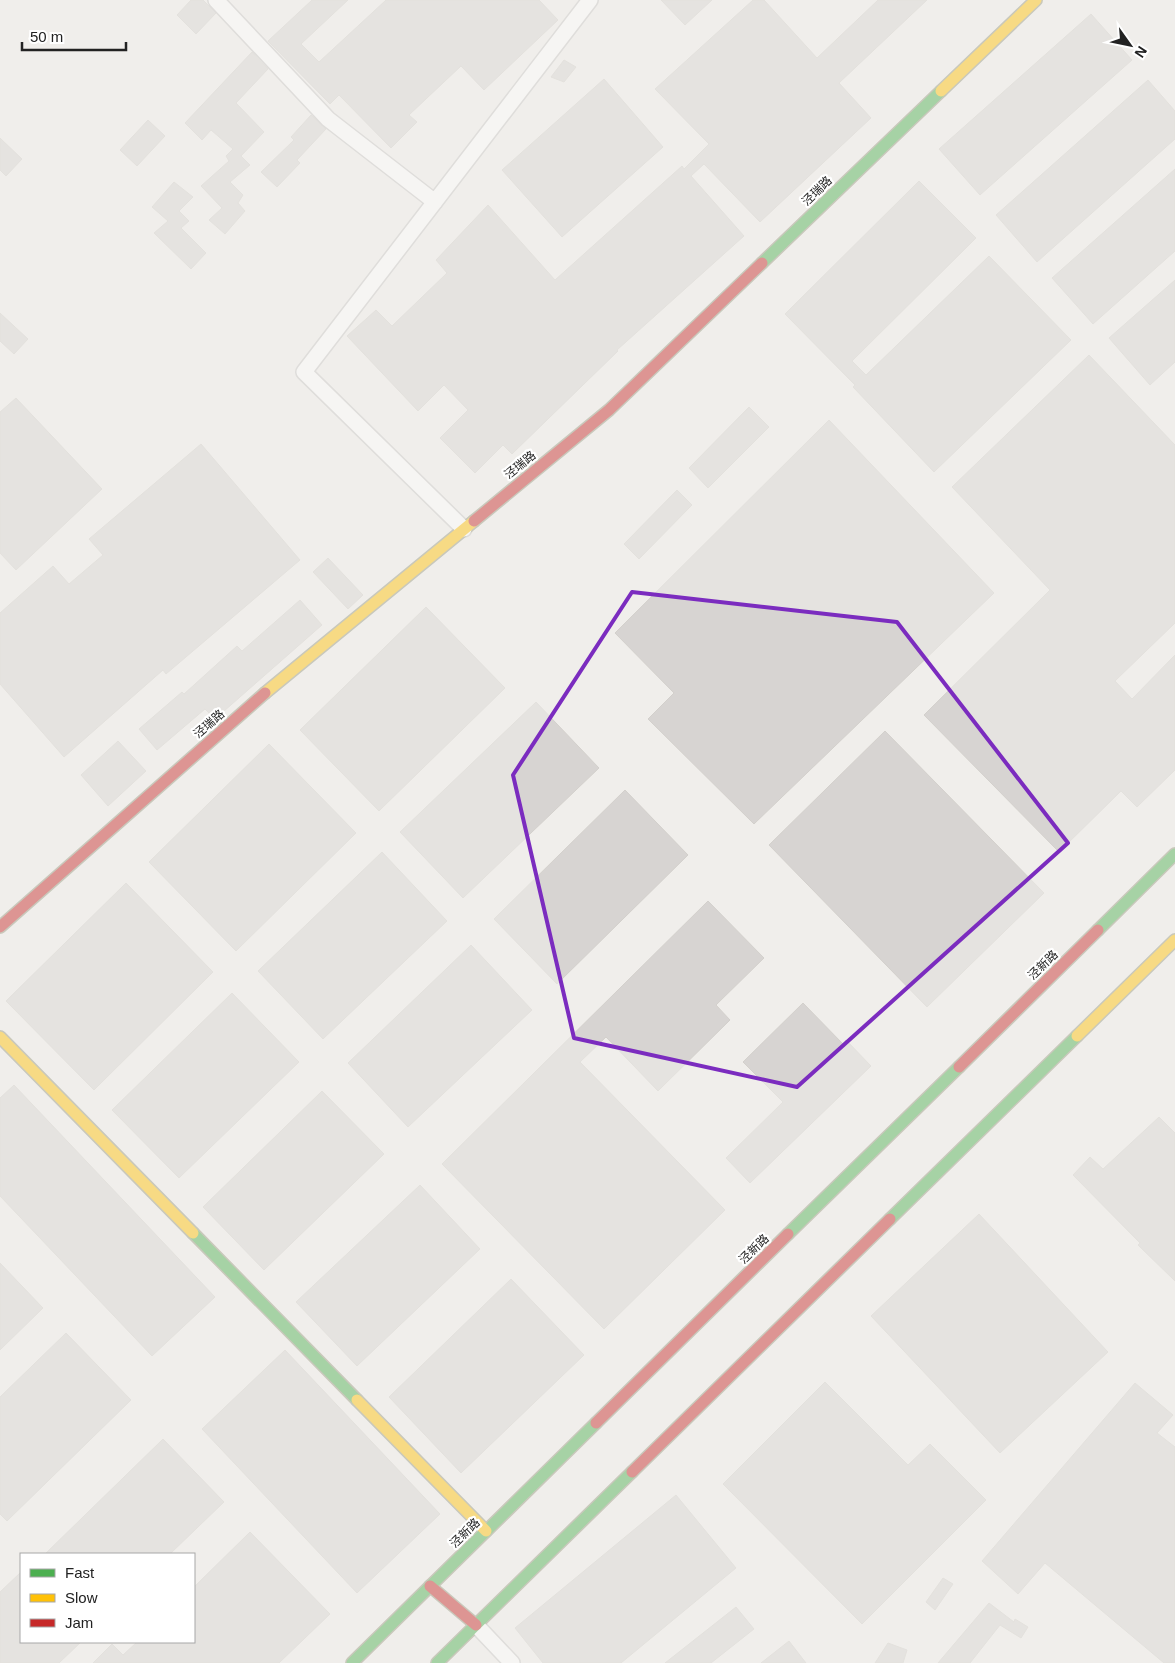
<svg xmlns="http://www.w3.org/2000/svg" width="1175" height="1663" font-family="Helvetica,'Noto Sans SC',sans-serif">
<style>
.building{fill:#d7d4d2;stroke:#d3d0cc}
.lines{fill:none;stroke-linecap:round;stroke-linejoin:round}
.street-casing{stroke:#c9c8c7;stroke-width:18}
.fast-casing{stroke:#999a82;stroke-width:14}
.slow-casing{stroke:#999a82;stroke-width:14}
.jam-casing{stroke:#999a82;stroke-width:14}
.street{stroke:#fdfcfc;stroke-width:15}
.fast{stroke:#4caf50;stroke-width:11}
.slow{stroke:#ffc107;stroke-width:11}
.jam{stroke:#c62828;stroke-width:11}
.marked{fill:none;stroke:#7b2cbf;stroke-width:4;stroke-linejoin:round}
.labels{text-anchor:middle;stroke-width:4.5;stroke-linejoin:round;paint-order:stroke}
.street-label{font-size:12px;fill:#222;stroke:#fff}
</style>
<rect width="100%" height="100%" fill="#f0eeeb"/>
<path class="building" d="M191 0H203L216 13 196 34 177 15Z
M312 0H348L301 44 319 62 386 0H539L558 20 484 90 461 66 409 115 417 122 391 148 339 95 330 104 268 41Z
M661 0H712L685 25Z
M753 0H764L817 58 878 0H927L839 83 871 118 760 222 704 164 691 176 744 236 617 350 618 351 512 454 503 445 475 473 440 438 468 410 444 385 418 411 347 336 376 310 392 326 447 273 436 260 488 205 555 280 682 166 684 169 709 144 655 89Z
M1091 14 1132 60 980 195 939 149Z
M252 52 268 69 236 103 264 132 241 156 250 165 230 182 243 195 238 203 245 211 225 234 209 220 222 208 201 186 229 161 226 156 233 149 211 130 202 140 185 123Z
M564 60 576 67 564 82 551 77Z
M604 79 663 147 562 237 502 170Z
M1148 80 1175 111V139L1037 262 996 215Z
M311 115 326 129 297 160 300 163 277 187 261 172 294 140 291 137Z
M148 120 165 136 137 166 120 150Z
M0 138 22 159 6 176 0 170Z
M1175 169V251L1093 324 1052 278Z
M919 181 976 238 852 361 866 375 989 256 1071 340 934 472 853 387 855 385 785 314Z
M174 182 193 197 179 211 189 221 181 228 206 253 191 269 154 233 168 221 152 207Z
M1175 280V362L1150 385 1109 338Z
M0 313 28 339 14 354 0 341Z
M1089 355 1175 445V623L1115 681 1132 699 1175 655V770L1137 807 1121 791 1059 852 924 715 1050 590 952 487Z
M16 398 102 489 16 570 0 553V412Z
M749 407 769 427 708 488 689 468Z
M829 420 994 593 754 824 648 719 674 693 615 633Z
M201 444 300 560 166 674 163 670 64 757 0 684V613L53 566 69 584 103 555 89 539Z
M677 490 692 505 639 559 624 544Z
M328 558 363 595 348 609 313 572Z
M300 600 322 625 215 719 205 709 157 750 139 729 182 692 184 694 237 646 242 651Z
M426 607 505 688 379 811 300 730Z
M536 702 599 768 463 898 400 832Z
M885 731 1044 893 927 1007 769 845Z
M118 741 146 771 108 806 81 775Z
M269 744 356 833 236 951 149 862Z
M625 790 688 855 557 984 494 919Z
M382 852 447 921 323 1039 258 971Z
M126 883 213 972 94 1090 6 1001Z
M708 901 764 958 716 1005 730 1020 658 1091 606 1037 580 1062 725 1210 604 1329 442 1164Z
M471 945 532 1010 408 1127 348 1063Z
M232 993 299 1062 179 1178 112 1110Z
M803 1003 843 1044 846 1040 871 1066 750 1183 726 1158 783 1102 743 1062Z
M14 1085 215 1297 152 1356 0 1196V1098Z
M322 1091 384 1154 264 1270 203 1207Z
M1159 1117 1175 1133V1281L1138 1245 1140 1243 1073 1175 1090 1157 1103 1169Z
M420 1185 480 1249 357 1366 296 1302Z
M979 1214 1108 1352 1000 1453 871 1316Z
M0 1263 43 1308 0 1350Z
M511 1279 584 1355 461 1473 389 1397Z
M66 1333 131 1400 7 1521 0 1514V1397Z
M285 1350 440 1514 357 1593 202 1429Z
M825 1382 908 1465 930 1444 986 1500 862 1624 723 1484Z
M1135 1383 1173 1415 1157 1433 1175 1447V1663H1164L1045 1563 1018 1594 982 1561Z
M163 1439 224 1502 170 1554H45Z
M676 1495 736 1568 621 1663H543L515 1628Z
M250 1532 330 1614 279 1663H93L112 1644 123 1655 137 1642H194V1587Z
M21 1572V1642H81L59 1663H0V1592Z
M943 1578 953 1584 935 1610 926 1602Z
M989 1603 1014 1622 1015 1619 1028 1627 1021 1638 1000 1625 970 1663H938Z
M736 1607 754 1629 711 1663H665Z
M789 1641 806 1663H761Z
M888 1643 907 1650 903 1663H875Z"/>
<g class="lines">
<g class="street-casing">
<path id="street" d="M216 0 328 119 435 202
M464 529 304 372 590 0
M476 1625 512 1663"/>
</g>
<g class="fast-casing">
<path id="fast" d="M762 263 941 91
M1098 930 1175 854
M890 1219 1077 1036
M193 1233 357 1400
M788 1234 959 1067
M352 1663 596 1423
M437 1663 632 1472"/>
</g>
<g class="slow-casing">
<path id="slow" d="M941 91 1036 0
M265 693 474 521
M1077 1036 1175 940
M0 1037 193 1233
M357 1400 486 1531"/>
</g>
<g class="jam-casing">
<path id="jam" d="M474 521 609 410 762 263
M0 927 265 693
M959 1067 1098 930
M596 1423 788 1234
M632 1472 890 1219
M430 1586 476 1625"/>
</g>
<use href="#street" class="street"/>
<use href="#fast" class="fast"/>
<use href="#slow" class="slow"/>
<use href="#jam" class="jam"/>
</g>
<path d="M0 0H1175V1663H0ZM632 592 897 622 1068 843 797 1087 574 1038 513 775Z" fill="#f0eeeb" fill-opacity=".55" fill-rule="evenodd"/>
<path class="marked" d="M632 592 897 622 1068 843 797 1087 574 1038 513 775Z"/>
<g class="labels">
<g class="street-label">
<text transform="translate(817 191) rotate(-44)" y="4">泾瑞路</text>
<text transform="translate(520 465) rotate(-39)" y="4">泾瑞路</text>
<text transform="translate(209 724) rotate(-41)" y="4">泾瑞路</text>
<text transform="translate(1043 965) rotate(-44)" y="4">泾新路</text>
<text transform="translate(754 1249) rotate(-44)" y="4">泾新路</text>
<text transform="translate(465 1533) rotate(-44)" y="4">泾新路</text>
</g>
</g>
<rect x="20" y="1553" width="175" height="90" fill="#ffffff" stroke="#a7a7a7"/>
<rect x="30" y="1569" width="25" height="8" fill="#4caf50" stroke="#a7a7a7"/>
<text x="65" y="1578" font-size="15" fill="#222222">Fast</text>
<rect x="30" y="1594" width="25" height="8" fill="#ffc107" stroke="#a7a7a7"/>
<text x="65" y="1603" font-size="15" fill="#222222">Slow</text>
<rect x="30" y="1619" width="25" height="8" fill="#c62828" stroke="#a7a7a7"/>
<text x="65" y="1628" font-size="15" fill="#222222">Jam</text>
<g transform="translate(1130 45) rotate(123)" stroke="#ffffff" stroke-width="4" paint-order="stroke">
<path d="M0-4L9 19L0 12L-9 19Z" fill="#222222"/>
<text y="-8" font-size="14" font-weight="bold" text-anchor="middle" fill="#222222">N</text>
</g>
<path d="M22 42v8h104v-8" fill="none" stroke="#222222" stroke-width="2.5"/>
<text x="30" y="42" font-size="15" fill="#222222" stroke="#ffffff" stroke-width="4" paint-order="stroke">50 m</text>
</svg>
